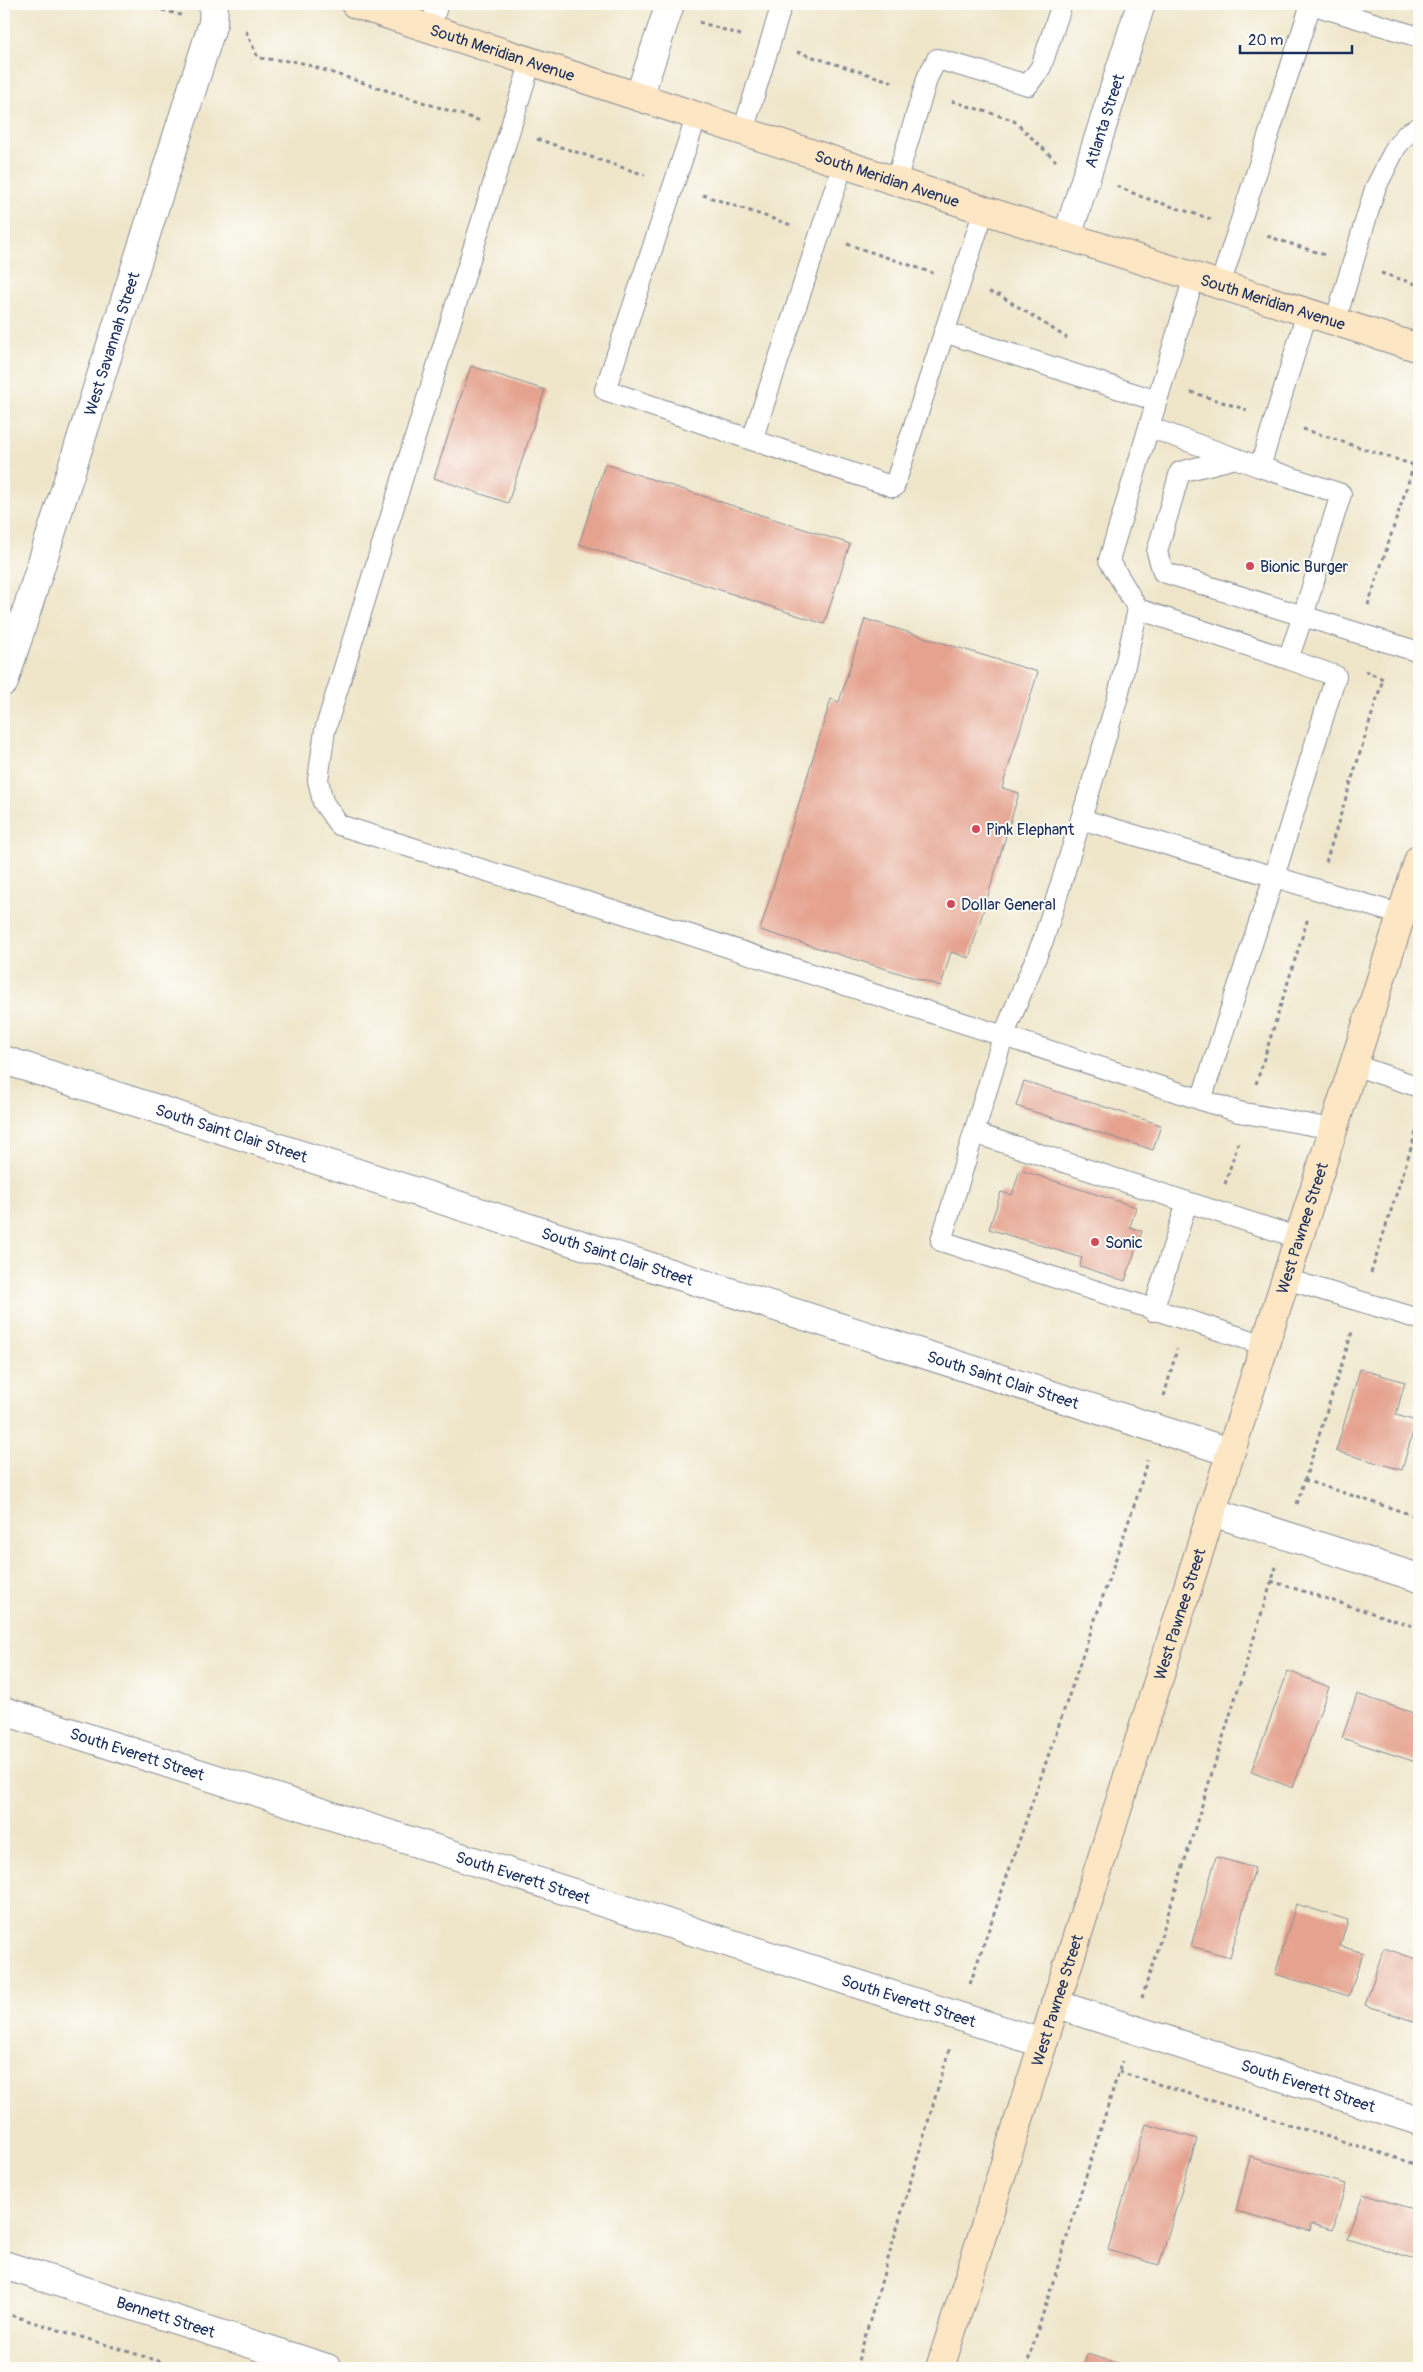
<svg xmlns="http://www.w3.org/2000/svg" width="1423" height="2372" font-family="Pangolin,sans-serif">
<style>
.building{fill:#e5a38f}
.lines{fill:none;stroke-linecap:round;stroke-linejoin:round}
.lane-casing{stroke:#858a94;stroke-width:22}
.street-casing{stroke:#858a94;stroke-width:30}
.secondary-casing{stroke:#858a94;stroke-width:30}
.path{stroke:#858a94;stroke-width:3;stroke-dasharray:4 4;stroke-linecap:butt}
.lane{stroke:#fff;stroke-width:20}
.street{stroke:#fff;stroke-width:28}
.secondary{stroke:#fce6c4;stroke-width:28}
.poi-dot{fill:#d1495b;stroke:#fdfcf7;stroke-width:2}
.labels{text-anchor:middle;stroke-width:4;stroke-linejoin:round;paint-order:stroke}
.street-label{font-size:16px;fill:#1b2f5e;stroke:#fdfcf7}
.poi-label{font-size:16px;fill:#1b2f5e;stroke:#fdfcf7;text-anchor:start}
</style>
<rect width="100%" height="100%" fill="#fdfcf7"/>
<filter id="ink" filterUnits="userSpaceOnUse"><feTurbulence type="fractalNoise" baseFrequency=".02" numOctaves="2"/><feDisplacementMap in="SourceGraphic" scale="10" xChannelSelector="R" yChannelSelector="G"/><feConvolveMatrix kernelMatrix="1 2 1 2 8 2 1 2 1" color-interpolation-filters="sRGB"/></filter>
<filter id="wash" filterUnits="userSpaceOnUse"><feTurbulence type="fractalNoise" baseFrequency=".0096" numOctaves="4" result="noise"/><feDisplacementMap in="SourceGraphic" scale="20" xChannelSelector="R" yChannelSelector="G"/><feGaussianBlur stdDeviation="1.12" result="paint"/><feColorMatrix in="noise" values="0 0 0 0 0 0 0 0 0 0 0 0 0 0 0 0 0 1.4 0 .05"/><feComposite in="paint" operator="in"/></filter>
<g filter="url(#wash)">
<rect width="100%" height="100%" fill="#efe6ca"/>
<g id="blocks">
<path class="building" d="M471 366 545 390 508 503 434 478Z
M605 464 850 544 824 624 579 544Z
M865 619 1038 672 1002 788 1019 793 969 958 951 952 941 986 760 930 831 699 839 702Z
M1024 1081 1161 1125 1153 1150 1016 1106Z
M1020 1170 1136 1207 1130 1227 1142 1231 1125 1281 1080 1266 1082 1258 989 1229 1001 1192 1012 1195Z
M1360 1369 1405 1382 1396 1415 1416 1421 1402 1470 1336 1451Z
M1288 1671 1329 1687 1293 1788 1251 1772Z
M1357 1694 1419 1715V1763L1342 1738Z
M1216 1857 1255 1868 1230 1957 1191 1946Z
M1296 1904 1348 1920 1340 1946 1363 1953 1349 1996 1275 1974Z
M1384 1948 1419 1960V2023L1365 2005Z
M1146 2124 1197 2139 1159 2265 1108 2250Z
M1250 2157 1346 2184 1333 2230 1311 2224 1310 2231 1236 2211Z
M1363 2194 1419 2211V2260L1347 2238Z
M1087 2354 1133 2368H1083Z"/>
</g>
</g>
<g filter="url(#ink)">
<use href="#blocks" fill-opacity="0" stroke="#858a94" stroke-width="1"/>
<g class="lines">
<g class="lane-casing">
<path id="lane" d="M430 28 438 4
M531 61 325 730 318 780 323 802 339 825 613 910 1239 1112 1333 1129
M697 115 605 390 752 440
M743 131 782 4
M843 164 752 440 894 487 984 210
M896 181 928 76 937 59 1028 85 1041 67 1062 4
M1194 277 1109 560 1138 609 1288 659 1303 616 1419 652
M1220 285 1311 4 1419 37
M1335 322 1375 189 1396 147 1407 134 1419 127
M944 332 1157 401
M1149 427 1260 467 1307 313
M1236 458 1180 472 1157 552 1163 572 1303 616 1341 494 1260 467
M1081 819 1117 700 1138 609
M1354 1065 1419 1087
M1201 1100 1274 877 1336 676 1288 659
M974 1133 1299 1238
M1286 1279 1419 1319
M1153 1311 1187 1202
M1265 1345 941 1241 1003 1037 1044 938 1081 819 1402 915"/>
</g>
<g class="street-casing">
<g id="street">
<path d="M639 97 670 4"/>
<path id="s1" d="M1067 237 1141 4"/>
<path id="s2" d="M4 682 213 23 214 4"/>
<path id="s3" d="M4 1060 1230 1452"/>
<path d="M1212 1512 1419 1578"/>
<path id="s4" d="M4 1711 1042 2043"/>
<path id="s5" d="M1055 2004 1419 2121"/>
<path id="s6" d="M4 2265 327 2368"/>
</g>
</g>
<g class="secondary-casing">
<g id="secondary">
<path id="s7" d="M355 4 984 210 1419 348"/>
<path id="s8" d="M940 2368 1419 859"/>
</g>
</g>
<path class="path" d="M139 4 181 15
M699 22 741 35
M246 31 258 58 299 62 481 121
M797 52 896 83
M952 101 1013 120 1056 161
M537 139 645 175
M1117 186 1142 197 1211 219
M703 195 791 225
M1267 236 1325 255
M847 244 933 273
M1381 273 1419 285
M989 292 1001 296 1067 338
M1191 392 1247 410
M1303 429 1414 465
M1368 605 1414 465 1419 463
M1326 862 1383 679 1365 671
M1256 1084 1308 918
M1225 1184 1238 1143
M1371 1273 1419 1123
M1164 1396 1177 1349
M1304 1480 1419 1517
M1297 1504 1353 1329
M1271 1581 1419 1628
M970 1984 1139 1491 1147 1460
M1142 1998 1276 1567
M1119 2072 1419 2165
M4 2313 181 2368
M856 2368 950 2047
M1026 2368 1122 2061"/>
<use href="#lane" class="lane"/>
<use href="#street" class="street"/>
<use href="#secondary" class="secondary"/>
</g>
</g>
<g class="poi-dot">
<circle cx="1250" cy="566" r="5"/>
<circle cx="976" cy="829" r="5"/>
<circle cx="951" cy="904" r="5"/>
<circle cx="1095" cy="1242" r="5"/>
</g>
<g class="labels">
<g class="street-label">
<text dy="6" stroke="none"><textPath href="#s7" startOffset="155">South Meridian Avenue</textPath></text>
<text dy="6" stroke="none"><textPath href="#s1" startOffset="122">Atlanta Street</textPath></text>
<text dy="6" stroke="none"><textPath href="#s7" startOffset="560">South Meridian Avenue</textPath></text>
<text dy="6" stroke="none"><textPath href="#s7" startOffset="965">South Meridian Avenue</textPath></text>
<text dy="6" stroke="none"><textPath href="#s2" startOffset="355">West Savannah Street</textPath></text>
<text dy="6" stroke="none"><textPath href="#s3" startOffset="239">South Saint Clair Street</textPath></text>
<text dy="6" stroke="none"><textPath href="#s8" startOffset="1196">West Pawnee Street</textPath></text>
<text dy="6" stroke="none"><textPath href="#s3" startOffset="644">South Saint Clair Street</textPath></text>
<text dy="6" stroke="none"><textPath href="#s3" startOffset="1049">South Saint Clair Street</textPath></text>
<text dy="6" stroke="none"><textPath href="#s8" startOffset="791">West Pawnee Street</textPath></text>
<text dy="6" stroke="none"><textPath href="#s4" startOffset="140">South Everett Street</textPath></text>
<text dy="6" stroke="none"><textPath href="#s4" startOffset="545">South Everett Street</textPath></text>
<text dy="6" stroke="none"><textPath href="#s8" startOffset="386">West Pawnee Street</textPath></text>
<text dy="6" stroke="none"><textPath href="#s4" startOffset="950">South Everett Street</textPath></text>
<text dy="6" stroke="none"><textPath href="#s5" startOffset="266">South Everett Street</textPath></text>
<text dy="6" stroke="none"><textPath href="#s6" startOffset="170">Bennett Street</textPath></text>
</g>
<g class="poi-label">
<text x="1260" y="572">Bionic Burger</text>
<text x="986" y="835">Pink Elephant</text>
<text x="961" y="910">Dollar General</text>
<text x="1105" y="1248">Sonic</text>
</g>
</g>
<rect width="1423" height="2372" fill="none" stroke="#fdfcf7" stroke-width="20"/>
<path d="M1240 45v8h112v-8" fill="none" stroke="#1b2f5e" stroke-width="2.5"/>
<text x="1248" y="45" font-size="15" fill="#1b2f5e" stroke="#fdfcf7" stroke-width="4" paint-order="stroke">20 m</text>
</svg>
